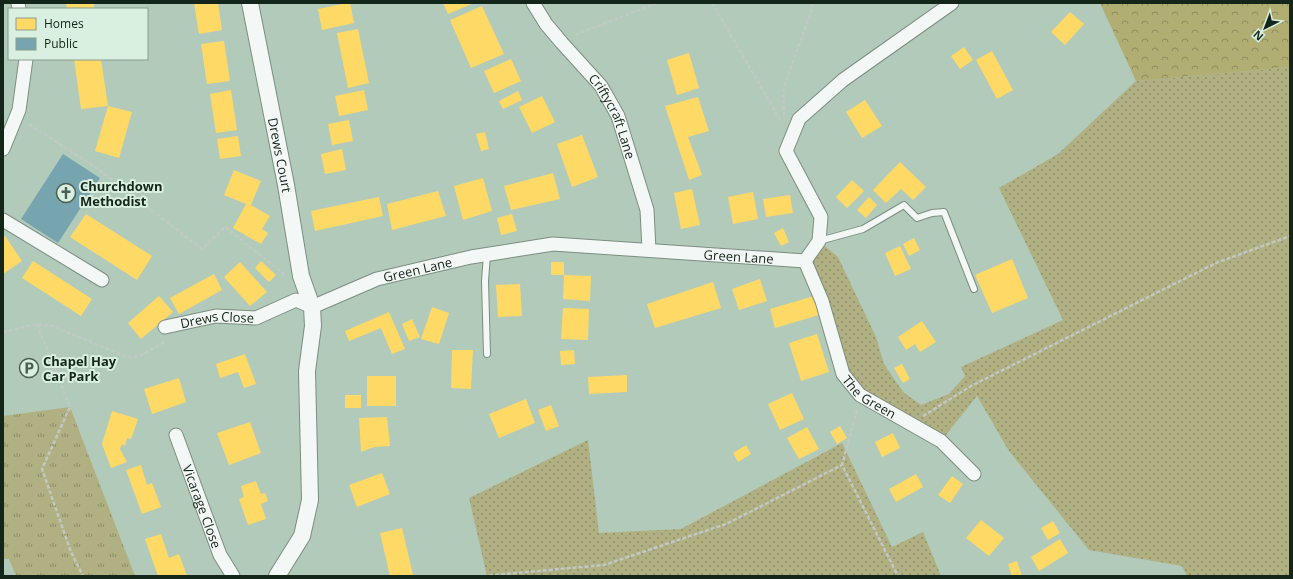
<svg xmlns="http://www.w3.org/2000/svg" width="1293" height="579" font-family="'Open Sans',sans-serif">
<style>
.grass{fill:url(#grass-dots)}
.forest{fill:url(#forest-crowns)}
.park{fill:url(#park-tufts)}
.homes{fill:#ffd966}
.public{fill:#76a5af}
.lines{fill:none;stroke-linecap:round;stroke-linejoin:round}
.service-casing{stroke:#7b8e81;stroke-width:8}
.minor-casing{stroke:#7b8e81;stroke-width:15}
.tertiary-casing{stroke:#7b8e81;stroke-width:18}
.path{stroke:#c1c9c4;stroke-width:2.5;stroke-dasharray:4 2;stroke-linecap:butt}
.service{stroke:#f3f7f5;stroke-width:6}
.minor{stroke:#f3f7f5;stroke-width:13}
.tertiary{stroke:#f3f7f5;stroke-width:16}
.labels{text-anchor:middle;stroke-width:4;stroke-linejoin:round;paint-order:stroke}
.street-label{font-size:13px;fill:#14251a;stroke:#d9efdf}
.poi-label{font-size:13px;font-weight:bold;fill:#14251a;stroke:#d9efdf;text-anchor:start}
</style>
<defs>
<pattern id="grass-dots" width="8" height="8" patternUnits="userSpaceOnUse"><rect width="8" height="8" fill="#b0b082"/><path d="M2 2h.1M6 6h.1" fill="none" stroke="#8e8f6a" stroke-width="1.8" stroke-linecap="round"/></pattern>
<pattern id="forest-crowns" width="20" height="18" patternUnits="userSpaceOnUse"><rect width="20" height="18" fill="#b0ae73"/><path d="M2 6a3 3 0 1 1 6 0M12 15a3 3 0 1 1 6 0" fill="none" stroke="#8e8d5e"/></pattern>
<pattern id="park-tufts" width="24" height="20" patternUnits="userSpaceOnUse"><rect width="24" height="20" fill="#b0b082"/><path d="M3 7l-1-3M5 7V3M7 7l1-3M15 17l-1-3M17 17v-4M19 17l1-3" fill="none" stroke="#8e8f6a"/></pattern>
</defs>
<rect width="100%" height="100%" fill="#b2caba"/>
<path class="grass" d="M1290 67V576H1187L1182 566 1089 550 1009 451 977 396 941 441 910 424 843 374 805 261 819 241 838 257 876 337 884 364 903 392 921 405 949 394 965 376 961 367 1063 320 999 188 1058 154 1136 81Z
M588 440 599 533 681 529 842 443 892 547 923 532 941 576H487L469 498Z"/>
<path class="forest" d="M1100 3H1290V67L1136 81Z"/>
<path class="park" d="M70 407 135 576H16L9 559H3V416Z"/>
<path class="homes" d="M66 3H94V9H67Z
M194 3H218L222 30 199 34Z
M347 3H350L354 23 322 30 318 9Z
M443 3H474L448 14Z
M482 6 504 54 471 68 450 20Z
M1070 12 1084 24 1065 45 1051 32Z
M358 29 369 83 348 88 337 33Z
M224 41 230 81 207 84 201 44Z
M964 47 973 60 960 69 951 56Z
M992 51 1013 90 997 99 976 60Z
M689 53 699 88 677 95 667 60Z
M74 59H101L108 106 132 112 119 158 95 151 108 106 81 109Z
M511 59 521 81 494 93 484 71Z
M231 90 237 130 216 133 210 94Z
M364 90 368 110 339 116 335 96Z
M518 91 522 100 503 109 499 101Z
M542 96 555 122 532 133 519 107Z
M698 97 709 131 688 137 702 175 689 180 665 106Z
M865 100 882 126 862 138 846 112Z
M349 120 353 141 332 145 328 124Z
M485 132 489 149 481 151 476 134Z
M582 135 598 177 572 187 557 144Z
M238 136 241 156 220 159 217 139Z
M342 149 346 170 325 174 321 154Z
M900 162 926 187 913 200 901 189 886 203 873 190Z
M234 170 261 181 251 205 270 216 262 229 268 233 261 244 233 228 246 204 224 195Z
M553 173 560 199 511 210 504 186Z
M483 178 492 211 463 220 454 186Z
M852 180 864 191 847 208 836 197Z
M692 189 700 225 681 229 674 193Z
M438 191 446 216 392 230 387 204Z
M753 192 758 219 733 224 728 197Z
M790 195 793 213 766 217 763 199Z
M379 197 383 216 315 231 311 211Z
M869 197 877 205 866 218 857 210Z
M86 214 152 256 137 280 70 237Z
M512 214 517 231 501 235 497 218Z
M783 228 789 242 781 246 774 233Z
M5 236 22 261 3 274V237Z
M914 238 920 250 909 256 903 244Z
M900 246 911 269 895 276 885 253Z
M1012 259 1028 298 992 313 975 275Z
M33 261 92 299 81 316 22 278Z
M261 261 276 275 269 282 255 268Z
M240 262 267 292 250 306 224 277Z
M551 262H564V275H551Z
M214 274 222 290 179 314 170 298Z
M564 275 591 276 590 301 563 299Z
M760 279 767 301 739 310 732 289Z
M713 282 721 308 655 328 647 304Z
M520 284 522 316 498 317 496 285Z
M159 296 173 312 141 339 128 323Z
M814 296 819 315 775 328 770 309Z
M432 307 449 313 439 344 421 339Z
M563 308 589 309 588 340 561 339Z
M389 312 405 349 392 354 381 328 349 341 345 331Z
M412 319 420 337 409 341 402 324Z
M922 321 936 342 920 352 915 344 906 350 898 337Z
M817 334 829 372 801 381 789 343Z
M452 350H473L471 389 451 388Z
M574 350 575 364 561 365 560 351Z
M245 354 256 384 244 388 238 372 220 378 216 364Z
M902 364 910 379 903 383 894 368Z
M627 375V392L589 394 588 377Z
M367 376H396V406H367Z
M179 378 186 402 152 414 144 389Z
M792 393 804 419 780 430 768 404Z
M345 395H361V408H345Z
M526 399 535 423 499 438 489 414Z
M551 405 559 426 546 431 538 410Z
M112 411 138 419 131 439 127 438 125 446 122 444 120 449 127 462 111 468 102 444Z
M387 417 390 446 374 447 361 452 359 418Z
M250 422 261 453 229 465 217 433Z
M840 426 847 438 837 444 830 432Z
M807 427 819 449 799 459 787 438Z
M893 433 900 448 882 457 875 442Z
M746 445 751 454 738 462 733 453Z
M141 465 147 485 152 483 161 507 142 514 126 470Z
M382 473 390 494 357 507 349 485Z
M916 474 923 487 896 502 889 489Z
M952 476 963 484 950 503 938 495Z
M256 481 261 494 265 493 268 501 261 504 266 519 248 525 239 499 244 497 241 486Z
M981 520 1004 538 989 556 966 538Z
M1053 521 1060 533 1048 540 1041 528Z
M402 528 413 575 390 576 380 533Z
M161 534 169 558 179 554 187 576H158L145 539Z
M1060 539 1068 553 1039 571 1031 557Z
M1017 561 1022 576H1012L1008 564Z"/>
<path class="public" d="M63 154 100 178 58 243 21 219Z"/>
<g class="lines">
<g class="service-casing">
<path id="service" d="M819 241 863 229 904 205 917 218 932 213 944 212 974 289
M487 254 485 281 487 354"/>
</g>
<g class="minor-casing">
<g id="minor">
<path d="M18 3 19 9"/>
<path id="s1" d="M533 3 546 24 562 43 601 86 618 116 647 210 649 250"/>
<path d="M3 149 19 110 26 59"/>
<path d="M3 220 102 280"/>
<path d="M805 261 819 241 821 217 786 151 799 119 843 80 952 3"/>
<path id="s2" d="M805 261 822 301 843 374 860 395 941 441 974 474"/>
<path id="s3" d="M165 327 216 316 256 318 296 300 312 307 377 279 471 257 553 244 805 261"/>
<path id="s4" d="M176 435 220 555 233 576"/>
</g>
</g>
<g class="tertiary-casing">
<g id="tertiary">
<path id="s5" d="M250 3 286 185 301 276 312 307 313 326 307 371 310 500 302 536 277 576"/>
</g>
</g>
<path class="path" d="M712 3 782 123
M575 35 657 3
M784 116 783 89 811 12 812 3
M29 124 98 169 202 249 225 227 285 275
M37 324 70 407 42 469 71 552 83 576
M3 332 37 324 52 326 127 357 140 356 165 342
M857 410 842 465 898 576
M923 416 971 386 1216 263 1290 236
M483 576 604 565 726 524 842 465"/>
<use href="#service" class="service"/>
<use href="#minor" class="minor"/>
<use href="#tertiary" class="tertiary"/>
</g>
<defs>
<g id="church-ring" transform="scale(1)"><circle r="9.5" fill="#d9efdf" stroke="#4b5f52" stroke-width="1.5"/><path d="M-1.2-6h2.4v3.5h3.3v2.4h-3.3V6h-2.4V-.1h-3.3v-2.4h3.3Z" fill="#4b5f52"/></g>
<g id="parking-ring" transform="scale(1)"><circle r="9.5" fill="#d9efdf" stroke="#4b5f52" stroke-width="1.5"/><path d="M-3.5-5.5H1a3.5 3.5 0 0 1 0 7H-1V5.5H-3.5ZM-1-3.4V-.6H.8a1.4 1.4 0 0 0 0-2.8Z" fill="#4b5f52"/></g>
</defs>
<g fill-rule="evenodd">
<use href="#church-ring" x="66" y="193"/>
<use href="#parking-ring" x="29" y="368"/>
</g>
<g class="labels">
<g class="street-label">
<text dy="5" stroke="none"><textPath href="#s1" startOffset="140">Criftycraft Lane</textPath></text>
<text dy="5" stroke="none"><textPath href="#s5" startOffset="155">Drews Court</textPath></text>
<text dy="5" stroke="none"><textPath href="#s3" startOffset="590">Green Lane</textPath></text>
<text dy="5" stroke="none"><textPath href="#s3" startOffset="266">Green Lane</textPath></text>
<text dy="5" stroke="none"><textPath href="#s3" startOffset="53">Drews Close</textPath></text>
<text dy="5" stroke="none"><textPath href="#s2" startOffset="155">The Green</textPath></text>
<text dy="5" stroke="none"><textPath href="#s4" startOffset="76">Vicarage Close</textPath></text>
</g>
<g class="poi-label">
<text x="80" y="191">Churchdown<tspan x="80" dy="15">Methodist</tspan></text>
<text x="43" y="366">Chapel Hay<tspan x="43" dy="15">Car Park</tspan></text>
</g>
</g>
<rect width="1293" height="579" fill="none" stroke="#14251a" stroke-width="8"/>
<rect x="8" y="8" width="140" height="52" fill="#d9efdf" stroke="#8a9e90"/>
<rect x="16" y="18" width="20" height="12" fill="#ffd966" stroke="#8a9e90"/>
<text x="44" y="28" font-size="12" fill="#14251a">Homes</text>
<rect x="16" y="38" width="20" height="12" fill="#76a5af" stroke="#8a9e90"/>
<text x="44" y="48" font-size="12" fill="#14251a">Public</text>
<g transform="translate(1265 28) rotate(222)" stroke="#d9efdf" stroke-width="3" paint-order="stroke">
<path d="M0-3L7 15L0 10L-7 15Z" fill="#14251a"/>
<text y="-6" font-size="11" font-weight="bold" text-anchor="middle" fill="#14251a">N</text>
</g>
</svg>
